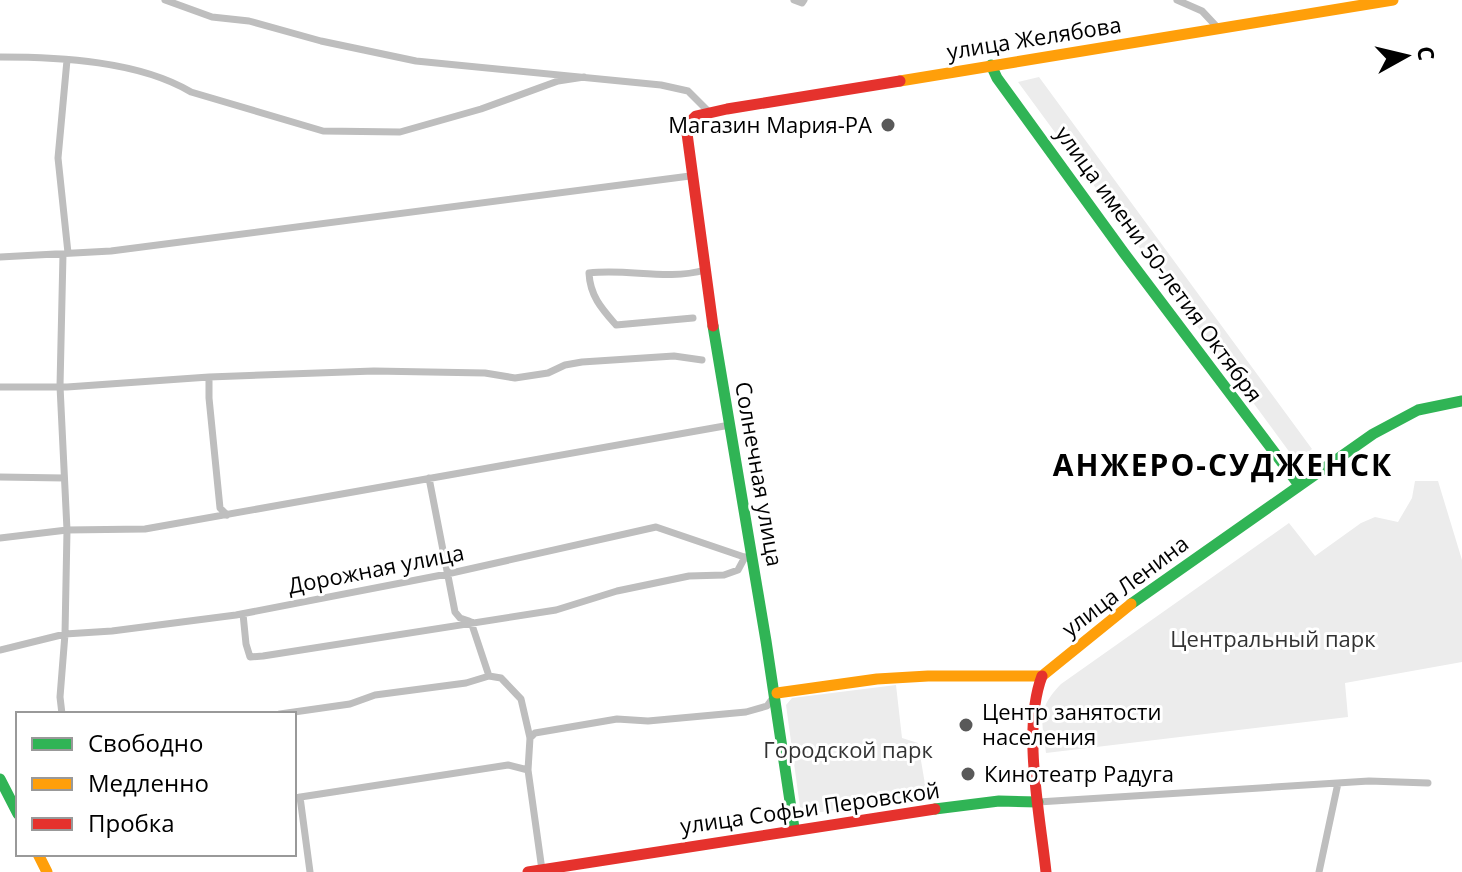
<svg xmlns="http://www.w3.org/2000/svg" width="1462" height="872" font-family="'Open Sans',sans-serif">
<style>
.green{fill:#ececec}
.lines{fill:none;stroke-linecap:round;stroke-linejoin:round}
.street{stroke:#bebebe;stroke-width:7}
.fast{stroke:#30b455;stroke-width:11}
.slow{stroke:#ff9f0a;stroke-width:11}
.jam{stroke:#e5322d;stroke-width:11}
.poi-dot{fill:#595959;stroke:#fff;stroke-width:3}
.labels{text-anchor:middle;stroke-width:6;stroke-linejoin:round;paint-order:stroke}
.street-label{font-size:22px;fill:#000;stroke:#fff}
.poi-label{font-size:22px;fill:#000;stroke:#fff;text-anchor:start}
.park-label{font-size:22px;fill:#333;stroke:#fff}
.district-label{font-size:30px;font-weight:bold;letter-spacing:2px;fill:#000;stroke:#fff}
</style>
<rect width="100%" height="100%" fill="#fff"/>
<path class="green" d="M1039 77 1312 449 1296 461 1018 82Z
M1415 481H1438L1462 560V662L1345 683 1348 717 1046 753C1042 720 1036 710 1061 684L1289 523 1315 556 1361 523 1375 517 1398 522 1412 498Z
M896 685 902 738 918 743 926 790 919 798 807 814 800 807 786 705 792 698Z"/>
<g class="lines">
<path class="street" d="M165 0 212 17 249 21 321 41 416 61 661 85 688 91 710 113
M794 0 802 3 804 0
M1177 0 1202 11 1217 27
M0 57C60 57 139 61 191 92L323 131 400 132 481 109 558 81 584 77
M67 60 58 158 68 253
M0 257 111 251 690 176
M693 318 616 325C602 309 590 296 589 273 628 268 666 281 705 270
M209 377V398L220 508 227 515
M0 387H67L209 377 374 371 485 373 515 378 548 373 565 365 582 362 674 356 702 360
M0 477 64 478
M429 478 455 612 460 618 469 621
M0 538 67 530 145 529 730 425
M243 614 246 644 250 657 263 656 556 610 617 591 689 576 724 575 738 570 745 557
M471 622 489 676 501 678 521 699 530 738 528 770 542 870
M0 650 65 634 112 631 236 615 447 574 656 527 753 560
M62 714 60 697 65 634 67 530 60 386 63 254
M280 714 350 704 375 695 466 683 489 676
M530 738 535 733 617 719 648 721 746 712 767 706 775 695
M300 797 310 872
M294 798 508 765 528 770
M1038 802 1369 781 1428 783
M1319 872 1338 783"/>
<path class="fast" d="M991 65 997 78 1124 253 1299 485
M713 326 766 641 794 828
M1131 604 1373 434 1418 410 1462 401
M0 779 18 814
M935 809 999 801 1038 802"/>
<path class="slow" d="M900 81 1393 0
M777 693 877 679 928 676H1042L1131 604
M38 854 47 872"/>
<path class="jam" d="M713 326 686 126 696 116 727 109 900 81
M1042 676C1022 729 1040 815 1046 872
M528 872 935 809"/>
</g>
<g class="poi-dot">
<circle cx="888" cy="125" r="8"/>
<circle cx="966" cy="725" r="8"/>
<circle cx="968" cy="774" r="8"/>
</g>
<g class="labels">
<g class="street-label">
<text transform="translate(1034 38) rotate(-9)" y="8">улица Желябова</text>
<text transform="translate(1159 264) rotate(54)" y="8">улица имени 50-летия Октября</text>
<text transform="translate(759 474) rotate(80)" y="8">Солнечная улица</text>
<text transform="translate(376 569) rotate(-11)" y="8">Дорожная улица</text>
<text transform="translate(1125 586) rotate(-37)" y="8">улица Ленина</text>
<text transform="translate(810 808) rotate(-8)" y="8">улица Софьи Перовской</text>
</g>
<g class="poi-label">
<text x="872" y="133" text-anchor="end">Магазин Мария-РА</text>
<text x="982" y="720">Центр занятости<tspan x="982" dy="25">населения</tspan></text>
<text x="984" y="782">Кинотеатр Радуга</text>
</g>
<g class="park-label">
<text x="1273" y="647">Центральный парк</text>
<text x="848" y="758">Городской парк</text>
</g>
<g class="district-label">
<text x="1223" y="476">АНЖЕРО-СУДЖЕНСК</text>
</g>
</g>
<rect x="16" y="712" width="280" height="144" fill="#ffffff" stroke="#999999" stroke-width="2"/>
<rect x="32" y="738" width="40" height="12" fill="#30b455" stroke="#999999" stroke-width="2"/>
<text x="88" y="752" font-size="24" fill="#000000">Свободно</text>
<rect x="32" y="778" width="40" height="12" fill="#ff9f0a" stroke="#999999" stroke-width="2"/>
<text x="88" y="792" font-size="24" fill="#000000">Медленно</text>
<rect x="32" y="818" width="40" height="12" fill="#e5322d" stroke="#999999" stroke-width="2"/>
<text x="88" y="832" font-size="24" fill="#000000">Пробка</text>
<g transform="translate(1406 56) rotate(82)" stroke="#ffffff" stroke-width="6" paint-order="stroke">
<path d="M0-6L14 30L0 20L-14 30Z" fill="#000000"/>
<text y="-12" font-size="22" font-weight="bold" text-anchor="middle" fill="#000000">С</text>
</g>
</svg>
